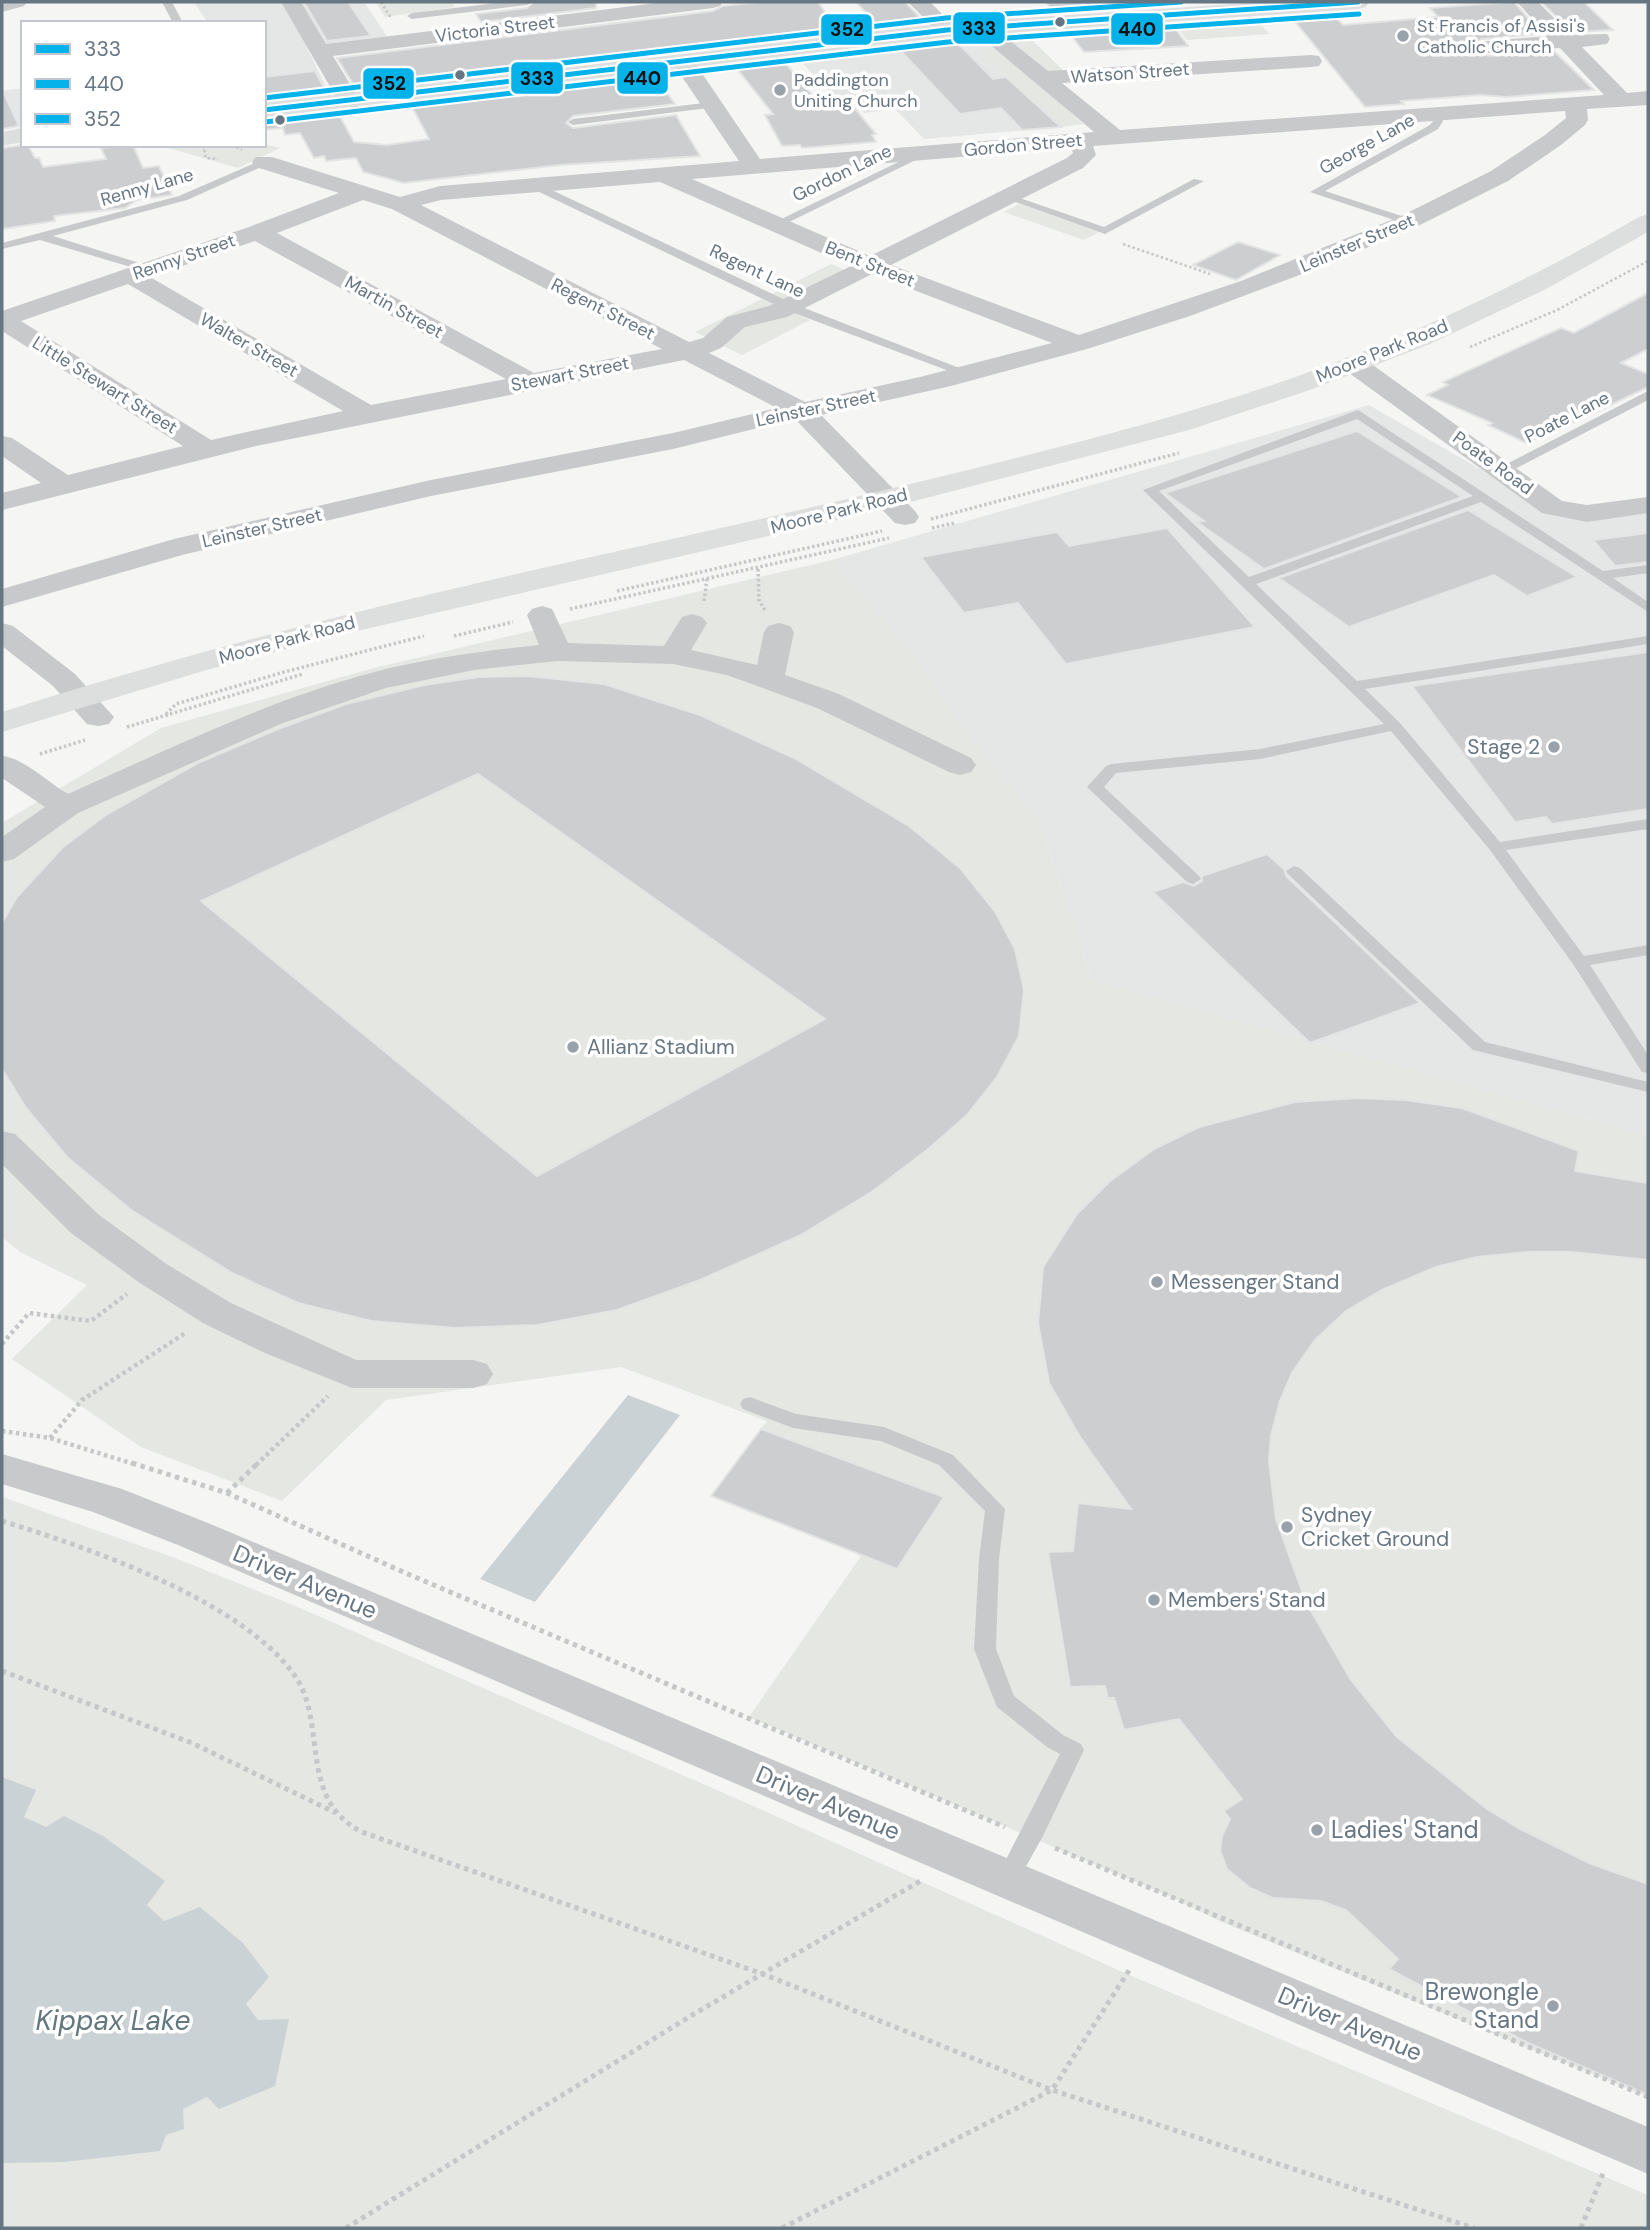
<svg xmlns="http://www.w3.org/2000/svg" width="1650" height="2230" font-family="'DM Sans',sans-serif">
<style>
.built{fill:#e5e7e7}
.green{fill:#e4e7e2}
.water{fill:#cbd2d5}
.building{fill:#cccecf;stroke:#e4e4e4;stroke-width:2;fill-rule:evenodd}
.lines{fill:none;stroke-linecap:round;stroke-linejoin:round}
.path-far3{stroke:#c5c7c8;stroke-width:2.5;stroke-dasharray:2.5 2.5;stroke-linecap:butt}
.path-far2{stroke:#c5c7c8;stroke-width:3.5;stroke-dasharray:2.5 2.5;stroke-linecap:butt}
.path-far1{stroke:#c5c7c8;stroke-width:4.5;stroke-dasharray:3.5 3.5;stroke-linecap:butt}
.path{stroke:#c5c7c8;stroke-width:5;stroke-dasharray:4.5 4.5;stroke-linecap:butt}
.lane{fill:#c8c9ca;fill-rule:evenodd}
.street{fill:#c8c9ca;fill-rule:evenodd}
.secondary{fill:#dddede;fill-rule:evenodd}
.primary{fill:#dddede;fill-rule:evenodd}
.bus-1-casing{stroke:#fff;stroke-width:9}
.bus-2-casing{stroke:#fff;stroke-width:9}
.bus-3-casing{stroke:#fff;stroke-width:9}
.bus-1{stroke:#05b2ea;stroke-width:5}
.bus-2{stroke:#05b2ea;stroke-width:5}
.bus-3{stroke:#05b2ea;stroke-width:5}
.bus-dot{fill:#677683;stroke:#fff;stroke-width:2.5}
.poi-dot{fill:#99a2ab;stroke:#fff;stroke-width:2.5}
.labels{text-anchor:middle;stroke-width:7;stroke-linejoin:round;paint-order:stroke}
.far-poi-label{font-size:18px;fill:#677683;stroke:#fff;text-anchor:start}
.far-street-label{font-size:18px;fill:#677683;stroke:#fff}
.poi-label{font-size:21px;fill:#677683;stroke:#fff;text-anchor:start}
.near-street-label{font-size:24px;fill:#677683;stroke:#fff}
.near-poi-label{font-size:24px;fill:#677683;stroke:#fff;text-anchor:start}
.near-water-label{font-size:28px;font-style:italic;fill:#63777f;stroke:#fff}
.line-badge{stroke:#fff;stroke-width:2.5}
.pale-badge-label{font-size:19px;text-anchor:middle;font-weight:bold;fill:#111}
</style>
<rect width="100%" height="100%" fill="#f5f5f4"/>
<path class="built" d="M194 2H285L328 91 264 98V23H208Z
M299 2H364L389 39 323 48Z
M964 41 972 43 1061 127 924 139 895 109 864 113 849 96 834 97 800 60Z
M23 88V123L2 127V91Z
M1369 405 1565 518 1648 511V1136L1091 980 1081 943 1038 819 961 725 915 656 832 560Z"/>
<path class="green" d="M376 2H452L455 7 385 17Z
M1259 22 1269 34 1187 40 1178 28Z
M1037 34 1031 38 1033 41 1065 72 1037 83 1083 124 1061 127 972 43 964 41Z
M264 144 280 148 238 168 158 145Z
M1019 204 1099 232 1084 240 1004 212Z
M831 264 850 272 790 302 772 294Z
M762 299 810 320 742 355 695 332Z
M832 560 915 656 961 725 1038 819 1081 943 1091 980 1648 1136V2097L1224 1923 1173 1898 749 1717 861 1556 897 1569 944 1497 761 1429 767 1421 621 1367 386 1400 282 1501 141 1447 12 1359 87 1285 20 1252 2 1237V823L161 728 374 668Z
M2 1497 175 1558 293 1605 751 1805 1127 1974 1648 2195V2228H2Z"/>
<path class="water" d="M628 1395 680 1415 535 1602 480 1579Z
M2 1777 36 1790 24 1817 46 1827 64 1816 103 1836 165 1881 147 1905 164 1921 200 1907 243 1943 269 1977 246 2004 258 2020 289 2019 275 2086 219 2109 207 2097 183 2109 184 2129 166 2135 160 2151 64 2162 2 2163Z"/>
<path class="building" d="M304 2H348L371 36 327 41Z
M534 2H596V8L481 22 476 14 527 8Z
M760 2H818L836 28 763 36 768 41 720 47 715 42 636 51 640 56 401 84 398 79 353 84 337 58 713 11 723 6Z
M856 2H905L925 23 880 28Z
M1046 2H1156L1159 6 1054 13Z
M1514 2 1542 34 1481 39 1476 46 1479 53 1489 56 1554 51 1594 90 1506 97 1480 95 1401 101 1404 104 1365 107 1292 18 1335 16 1343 25 1438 17 1430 8Z
M1541 2H1584L1613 30 1572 32Z
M1172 24 1188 46 1084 52 1068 31Z
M954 39 993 79 1006 77 1061 127 1022 130 1001 108 960 114 896 46Z
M782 59 823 108 852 105 876 134 872 135 876 142 802 148 800 145 782 146 765 115 773 114 734 65Z
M315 71 327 93 264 100V77Z
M653 74 675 104 573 116 566 123 573 128 676 115 700 156 561 165 404 183 363 172 356 158 326 161 324 156 314 158 300 133 285 135 283 128 264 130V120L337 111 354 142 387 145 429 139 410 103Z
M2 89 19 126 2 129Z
M23 145H28L35 158H39L43 167 106 159 101 148 133 145 143 168 159 166 172 195 137 200 125 208 54 216 55 221 2 229V148Z
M1238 242 1280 255 1236 280 1193 265Z
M1648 293V349L1621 363 1648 374V387L1590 415 1526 443 1488 425 1492 423 1427 395 1448 385 1443 382 1561 328 1574 333Z
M1357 431 1462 497 1264 569 1197 522 1204 521 1165 493Z
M1468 510 1577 577 1527 596 1494 575 1349 627 1279 578Z
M1167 528 1255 627 1066 664 1018 603 964 613 921 557 1057 532 1069 546Z
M1648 533V562L1615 566 1593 540Z
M1648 652V809L1552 824 1546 817 1515 822 1412 686Z
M528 676 604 684 700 715 796 759 909 826 960 868 996 913 1015 949 1024 990 1019 1036 997 1077 967 1115 927 1150 873 1191 799 1236 700 1280 617 1310 538 1325 455 1328 371 1321 298 1303 232 1273 131 1210 67 1157 26 1108 2 1069V923L17 897 63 847 106 815 200 762 278 729 346 704 424 685 479 677ZM478 774 825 1019 537 1176 201 901Z
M1267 854 1284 869 1286 876 1420 1003 1310 1043 1153 892 1183 882 1194 886 1202 881V876Z
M1356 1098 1406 1100 1462 1108 1579 1151 1575 1171 1648 1183V1260L1572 1252H1530L1477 1257 1436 1267 1382 1290 1346 1311 1315 1340 1292 1373 1280 1401 1271 1436 1269 1461 1276 1519 1306 1602 1351 1680 1397 1737 1487 1809 1522 1830 1589 1863 1648 1884V2095L1528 2043 1389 1969 1398 1959 1346 1910 1321 1901 1273 1898 1250 1888 1227 1869 1220 1850 1222 1836 1230 1819 1224 1811 1242 1799 1179 1719 1124 1730 1114 1698H1108L1105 1686 1070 1687 1048 1552 1073 1551 1078 1503 1131 1509 1080 1437 1049 1383 1038 1323 1043 1267 1077 1214 1109 1182 1154 1149 1199 1127 1295 1102Z
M761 1429 944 1497 897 1569 711 1496Z"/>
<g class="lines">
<path class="path-far3" d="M381 2 391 18
M193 145 204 148
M203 145 206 158 218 159
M232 145 242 150
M1123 244 1210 274
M1470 347 1557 310 1648 261"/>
<path class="path-far2" d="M931 519 1179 453
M932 528 955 523
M758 569 759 600 765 610
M617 591 882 531
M704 601 707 579
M570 609 889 538
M454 636 513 622
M166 714 176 704 284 672 424 636
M127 727 303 674
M40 754 85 740"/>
<path class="path-far1" d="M2 1344 29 1313 91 1321 127 1294
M2 1431 50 1438 137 1465
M50 1438 82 1400 187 1332
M256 1465 328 1396"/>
<path class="path" d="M132 1463 227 1493 410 1575 1005 1827
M227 1493 258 1463
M2 1521C87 1547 243 1601 295 1676 328 1723 297 1799 362 1832L763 1974 1052 2090 1474 2228
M2 1671 192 1743 336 1813
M1055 1848 1648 2097
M346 2228 694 2014 922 1880
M782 2228 1052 2090 1130 1969
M1581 2228 1604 2171"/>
<path class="lane" d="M162 2H172L183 23H173Z
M505 2H532L527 5 412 19 407 16 412 13Z
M712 102 716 103V107L573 125 568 122 573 119Z
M1434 111 1438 112 1443 121 1438 129 1325 191 1414 220V224H1406L1310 192 1430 125 1433 121 1429 114Z
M921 151 930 153 779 227 769 225Z
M264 159 269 162 268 164 187 200 53 236 152 267V271H144L40 240 2 249V243L179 196Z
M1194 179 1204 181 1105 234 1001 197 1011 195 1104 227Z
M531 184H539L794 304 975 374 969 378 965 377 786 310 531 188Z
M1648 391V400L1507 473H1497L1495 470Z
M1358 410 1603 571 1648 565V573L1613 578 1648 602V612L1481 502 1256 584 1357 681 1648 636V644L1365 689 1400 723 1500 842 1648 819V829L1506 850 1584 956 1648 945V955L1590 965 1648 1055V1073L1642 1072 1573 964 1490 850 1391 731 1260 759 1116 773 1104 787 1199 876 1201 879 1193 884 1187 882 1087 787 1106 766 1111 764 1260 749 1384 724 1143 490ZM1357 419 1473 496 1249 577 1159 491Z
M1294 866 1300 868 1485 1042 1648 1082V1092L1473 1050 1288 874 1286 871Z
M750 1397 796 1414 884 1427 953 1455 1005 1509 999 1559 996 1649 1014 1696 1063 1735 1081 1744 1084 1750 1043 1836 1015 1886 1007 1888 999 1886 996 1879 1060 1754 1047 1747 997 1707 974 1649 979 1559 985 1511 939 1465 881 1441 793 1428 743 1409 740 1404 743 1399Z"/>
<path class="street" d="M2 2H27L24 6 2 12Z
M281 2H301L326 44 665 2H723L720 6 713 8 333 56 361 102 358 107H342L339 102Z
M908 2H930L958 30 954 34H940Z
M1517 2H1538L1571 35 1607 34 1610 39 1607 44 1582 47 1627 93 1648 91V105L1587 109 1588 120 1585 125 1561 145 1508 181 1418 226 1326 265 1190 316 1087 349 951 386 821 415 915 511 919 517 915 523 905 525 895 523 795 419 673 449 431 496 182 555 2 607V589L174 539 431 480 673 433 777 408 684 360 256 446 2 510V493L41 483 2 456V436L12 438 68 475 183 446 2 331V311L249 227 339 193 256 167 252 162 256 157H272L400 197 440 186 739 161 672 62 675 57H691L760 159 1094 132 975 32 971 28 975 24H989L1048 71 1311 55 1319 56 1322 61 1319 66 1311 67 1062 83 1120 130 1604 95 1560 48 1489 53 1481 52 1478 47 1481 42 1489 41 1548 36ZM1565 111 1566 118 1545 135 1491 171 1401 216 1241 281 1079 335 891 265 1083 168 1096 155 1093 146ZM1071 148 1073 153 1067 158 870 256 692 179ZM660 182 851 266 769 306 727 317 703 338 689 342 421 205 441 200ZM363 200 392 209 662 349 534 373 277 233ZM255 241 506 379 371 405 150 277ZM872 274 1052 343 920 377 805 402 709 353 721 348 745 327 787 317ZM128 284 343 411 211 440 21 321Z
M1354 356 1363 358 1562 501 1587 505 1648 497V513L1587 522 1542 513 1345 370 1341 364 1345 358Z
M542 606 552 609 568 643 664 646 682 617 692 614 702 617 707 623 691 650 757 665 764 632 768 626 779 623 790 626 794 632 785 675 839 694 971 758 976 765 971 772 960 775 949 772 817 708 727 675 673 664 557 661 474 670 386 688 283 723 78 813 14 859 2 862V837L45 807 2 778V756C22 757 49 783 68 794 167 750 266 701 371 673 426 658 483 651 539 645L527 615 532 609Z
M2 623 13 626 75 674 114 717 109 724 98 726 87 724 53 686 2 646Z
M2 1131 15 1134 99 1215 168 1265 231 1303 356 1360H473L487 1364 493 1374 487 1384 473 1388H352L265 1353 203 1323 140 1283 71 1233 2 1164Z
M2 1454 122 1489 208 1523 1648 2127V2174L178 1545 93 1512 2 1484Z"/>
<path class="secondary" d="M1648 214V232L1546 289 1430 344 1310 390 1189 430 868 513 331 637 203 671 2 732V712C188 652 378 605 569 562 704 532 838 502 972 469 1101 437 1229 404 1352 356 1452 317 1547 270 1639 217Z"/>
<path class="primary" d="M1266 2H1369L1366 7 1358 9 947 37 264 117V103L947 23Z
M23 128V142L2 146V132Z"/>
<g class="bus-1-casing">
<path id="bus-1" d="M264 110 947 30 1358 2"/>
</g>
<g class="bus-2-casing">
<path id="bus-2" d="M265 122 948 42 1359 14"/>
</g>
<g class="bus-3-casing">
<path id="bus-3" d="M264 98 946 18 1181 2"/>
</g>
<use href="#bus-1" class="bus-1"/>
<use href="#bus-2" class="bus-2"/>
<use href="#bus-3" class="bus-3"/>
</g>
<g class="bus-dot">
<circle cx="1060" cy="22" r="6"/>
<circle cx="460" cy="75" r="6"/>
<circle cx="280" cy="120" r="6"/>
</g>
<g class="poi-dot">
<circle cx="1403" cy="36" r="7"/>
<circle cx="780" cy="90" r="7"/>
<circle cx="1554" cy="747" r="7"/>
<circle cx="573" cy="1047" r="7"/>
<circle cx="1157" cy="1282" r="7"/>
<circle cx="1287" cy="1527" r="7"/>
<circle cx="1154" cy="1600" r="7"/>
<circle cx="1317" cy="1830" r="7"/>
<circle cx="1553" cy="2006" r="7"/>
</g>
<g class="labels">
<g class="far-poi-label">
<text x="1417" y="32">St Francis of Assisi's<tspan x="1417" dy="21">Catholic Church</tspan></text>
<text x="794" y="86">Paddington<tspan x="794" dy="21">Uniting Church</tspan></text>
</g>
<g class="far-street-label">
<text transform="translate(495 29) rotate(-7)" y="6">Victoria Street</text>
<text transform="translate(1130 73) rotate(-4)" y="6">Watson Street</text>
<text transform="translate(1367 144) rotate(-29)" y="6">George Lane</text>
<text transform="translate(1023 145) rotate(-5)" y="6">Gordon Street</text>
<text transform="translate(842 173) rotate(-26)" y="6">Gordon Lane</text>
<text transform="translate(147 187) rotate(-16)" y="6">Renny Lane</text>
<text transform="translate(1357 243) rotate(-23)" y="6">Leinster Street</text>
<text transform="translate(184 257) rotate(-19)" y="6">Renny Street</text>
<text transform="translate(870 264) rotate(22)" y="6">Bent Street</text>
<text transform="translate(757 271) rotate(25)" y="6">Regent Lane</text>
<text transform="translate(394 307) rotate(29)" y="6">Martin Street</text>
<text transform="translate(603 309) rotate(27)" y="6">Regent Street</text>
<text transform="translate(249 345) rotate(30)" y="6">Walter Street</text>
<text transform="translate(1382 351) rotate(-22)" y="6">Moore Park Road</text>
<text transform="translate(570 374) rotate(-11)" y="6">Stewart Street</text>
<text transform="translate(105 385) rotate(32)" y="6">Little Stewart Street</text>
<text transform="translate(816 408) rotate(-12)" y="6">Leinster Street</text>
<text transform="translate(1567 417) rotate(-27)" y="6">Poate Lane</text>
<text transform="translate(1493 463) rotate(36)" y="6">Poate Road</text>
<text transform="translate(839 511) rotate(-14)" y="6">Moore Park Road</text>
<text transform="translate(262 528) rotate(-13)" y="6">Leinster Street</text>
<text transform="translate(287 640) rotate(-15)" y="6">Moore Park Road</text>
</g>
<g class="poi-label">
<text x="1540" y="754" text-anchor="end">Stage 2</text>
<text x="587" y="1054">Allianz Stadium</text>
<text x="1171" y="1289">Messenger Stand</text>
<text x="1301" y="1522">Sydney<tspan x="1301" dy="24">Cricket Ground</tspan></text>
<text x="1168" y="1607">Members' Stand</text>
</g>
<g class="near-street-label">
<text transform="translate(305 1582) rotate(23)" y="8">Driver Avenue</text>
<text transform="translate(828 1803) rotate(23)" y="8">Driver Avenue</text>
<text transform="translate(1350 2024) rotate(23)" y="8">Driver Avenue</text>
</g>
<g class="near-poi-label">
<text x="1331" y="1838">Ladies' Stand</text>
<text x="1539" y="2000" text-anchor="end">Brewongle<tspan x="1539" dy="28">Stand</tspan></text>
</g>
<g class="near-water-label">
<text x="113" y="2030">Kippax Lake</text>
</g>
</g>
<g class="line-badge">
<rect x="952" y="11" width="54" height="34" rx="7" fill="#05b2ea"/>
<rect x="1110" y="12" width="54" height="34" rx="7" fill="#05b2ea"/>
<rect x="820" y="13" width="53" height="33" rx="7" fill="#05b2ea"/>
<rect x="616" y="61" width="53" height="34" rx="7" fill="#05b2ea"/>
<rect x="510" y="61" width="54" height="34" rx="7" fill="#05b2ea"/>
<rect x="362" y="67" width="53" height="33" rx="7" fill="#05b2ea"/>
</g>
<g class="pale-badge-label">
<text x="979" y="35">333</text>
<text x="1137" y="36">440</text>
<text x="847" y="36">352</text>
<text x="642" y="85">440</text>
<text x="537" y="85">333</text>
<text x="389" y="90">352</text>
</g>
<rect width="1650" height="2230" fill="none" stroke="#677683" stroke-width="7"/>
<rect x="21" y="21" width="245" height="126" fill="#ffffff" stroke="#c2c8cd" stroke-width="2"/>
<rect x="35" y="44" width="35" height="10" fill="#05b2ea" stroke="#c2c8cd" stroke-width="2"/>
<text x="84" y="56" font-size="21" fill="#677683">333</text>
<rect x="35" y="79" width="35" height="10" fill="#05b2ea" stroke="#c2c8cd" stroke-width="2"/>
<text x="84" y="91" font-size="21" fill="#677683">440</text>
<rect x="35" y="114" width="35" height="10" fill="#05b2ea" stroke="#c2c8cd" stroke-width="2"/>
<text x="84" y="126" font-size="21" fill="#677683">352</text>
</svg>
